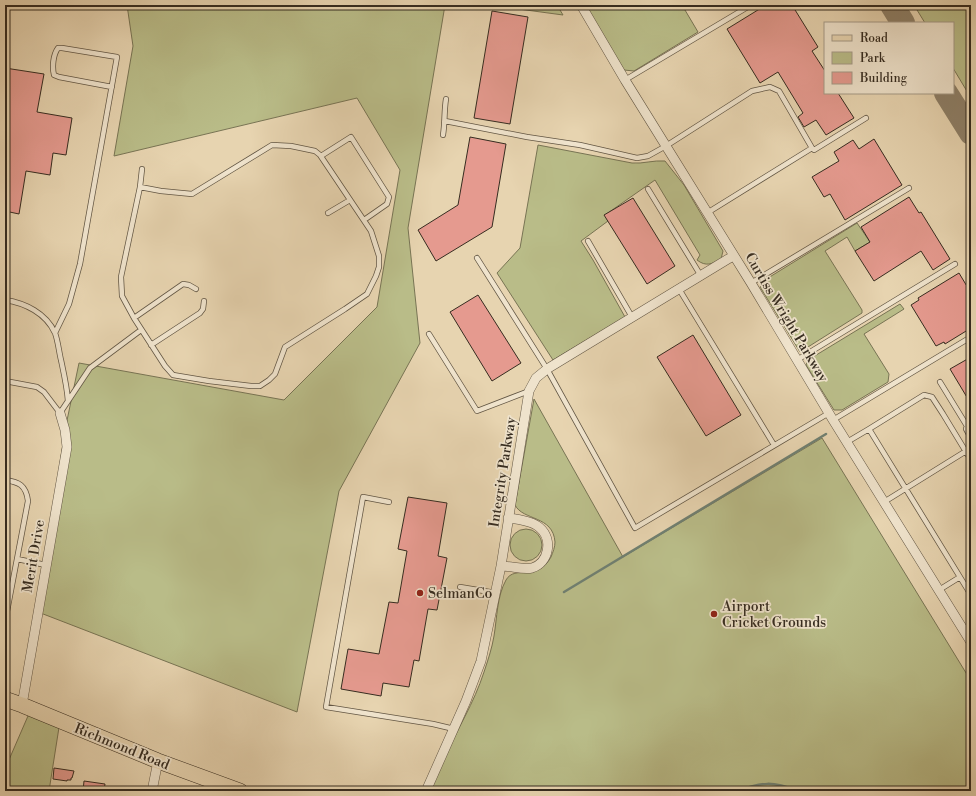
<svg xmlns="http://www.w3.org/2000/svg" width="976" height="796" font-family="'Libre Bodoni',serif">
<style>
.green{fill:#b9bc88;stroke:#787454}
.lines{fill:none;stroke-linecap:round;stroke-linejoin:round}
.stream{stroke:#708072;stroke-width:2.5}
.taxiway{stroke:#8e8068;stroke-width:24}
.building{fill:#e59a8f;stroke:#362c20}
.service-casing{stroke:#625644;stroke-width:6}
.minor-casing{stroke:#625644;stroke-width:10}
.primary-casing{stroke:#362c20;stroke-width:16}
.service{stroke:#efe3cc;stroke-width:4.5}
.minor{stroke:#efe3cc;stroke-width:9}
.primary{stroke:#e7d4b0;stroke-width:15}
.poi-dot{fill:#8f2418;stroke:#efe3cc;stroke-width:1.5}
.labels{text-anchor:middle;stroke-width:3.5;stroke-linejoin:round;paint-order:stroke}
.street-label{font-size:14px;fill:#362c20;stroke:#efe3cc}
.poi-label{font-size:14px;fill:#362c20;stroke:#efe3cc;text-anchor:start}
</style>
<rect width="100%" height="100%" fill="#e7d4b0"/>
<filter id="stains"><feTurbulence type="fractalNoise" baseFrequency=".005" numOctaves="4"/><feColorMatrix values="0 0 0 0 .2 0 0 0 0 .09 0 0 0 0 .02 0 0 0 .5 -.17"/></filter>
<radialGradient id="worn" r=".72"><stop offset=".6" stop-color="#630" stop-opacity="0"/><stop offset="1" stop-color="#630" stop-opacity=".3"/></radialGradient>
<path class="green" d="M127 5H445L408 228 420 343 339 491 297 712 38 612 65 430 79 363 284 400 377 307 400 170 357 98 114 156 133 46Z
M489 5H557L563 15Z
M585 5H682L698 32 634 71 624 70Z
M914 5H971V98L953 68V23H925Z
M538 145 632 163C643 164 653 160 665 161L684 185 723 251 721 259C712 264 706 267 697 260L700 255 655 180 605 215 608 221 581 241 593 260 625 317 553 360 497 273 520 248Z
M857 223 870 242 855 251 847 237 825 251 862 310V313L800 352 760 287 768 278Z
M900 304 904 309 864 334 889 374 888 382 842 410H834L806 365 808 360Z
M534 399 623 557 822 438 971 681V791H431C435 781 438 770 443 760 457 730 474 703 484 672 488 660 492 648 494 636 497 618 497 596 506 580 515 564 537 583 551 557 553 552 555 547 555 542 553 515 523 521 515 505Z
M510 545a16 16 0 1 1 32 0a16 16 0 1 1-32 0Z
M31 709 60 721 49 791H5V769Z"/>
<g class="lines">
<path class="stream" d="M564 592 826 434
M737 791C763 782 772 781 798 791"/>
<path class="taxiway" d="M892 5 903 23
M946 93 971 133"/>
</g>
<path class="building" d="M766 5H792L818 47 812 51 825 71V93H838L854 118 826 135 816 120 804 127 798 117 803 113 778 72 760 83 727 29Z
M492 11 528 17 510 124 474 118Z
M5 68 44 74 37 112 72 118 66 155 53 153 50 175 26 171 19 214 5 211Z
M470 137 506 144 492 227 436 261 418 230 458 205Z
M874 139 902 185 845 220 830 194 824 197 812 177 839 161 834 152 853 140 859 149Z
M909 197 919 213 921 212 950 259 933 270 921 251 874 281 855 251 870 242 861 227Z
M633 198 675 266 647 284 604 215Z
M959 273 971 293V328L945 344 944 342 936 346 911 305 919 300 918 298Z
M478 295 521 363 492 381 450 312Z
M693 335 741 415 706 436 657 357Z
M971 357V404L950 369Z
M408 497 447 503 438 556 447 558 437 610 428 609 419 661 414 660 409 687 383 683 381 696 341 689 348 649 379 654 389 602 398 603 407 551 398 549Z
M54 768 74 771 72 778H71V780H67V781L53 779Z
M84 781 105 784 104 791H83Z"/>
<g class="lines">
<g class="service-casing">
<path id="service" d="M625 80 751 5
M445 121 527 137 580 145 637 158 648 156 666 146 752 91 770 87 779 91 812 148 707 213
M443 135C445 123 444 111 446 99
M812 148 814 150 866 118
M321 156 351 137 389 197 387 204 364 220
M140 187 161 191 192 194 272 145 291 146 315 151 320 155 371 231 379 256V267L376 276 367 294 345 309 285 347 275 374 269 380 260 386H251L209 381 173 375 165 366 134 318 122 296 121 277 140 187 142 169
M648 189 701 276
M328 213 350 200
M588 241 632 317
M477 258 547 369 635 528 829 413
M751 283 909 188
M679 289 774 445
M5 300C25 303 46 313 55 333 58 341 59 352 61 360 64 374 67 387 68 401
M134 318 183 284 189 285 196 289
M55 333 69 304 80 264 117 57 62 48H58C53 55 52 67 54 75L59 77 112 87
M429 334 477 411 529 391
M151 345 200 313 203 309 204 301
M797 360 955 264
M5 381 37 387 44 392 60 413 90 368 141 330
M940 382 967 426H969L971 429
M833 420 971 337
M967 426 966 429 971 438
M869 429 924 395 932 397 943 414 971 460
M847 442 869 429 971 595
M5 480C19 482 26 485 28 501L5 622
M389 502 363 497 326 707 433 724 454 729
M884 502 971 448
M17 559 46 565
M460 587 496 593
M939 590 960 577"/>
</g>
<g class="minor-casing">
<path id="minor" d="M581 5 625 80 751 283 833 420 971 642
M501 566C511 566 523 570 532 568 549 563 553 539 540 528 534 522 517 519 508 518
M22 705 67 447 65 430 60 413
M152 791 158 761
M426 791 466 701 481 661 501 566 529 391 536 378 547 369 733 256"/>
</g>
<g class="primary-casing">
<path id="primary" d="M5 699 22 705 158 761 240 791"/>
</g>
<use href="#service" class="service"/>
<use href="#minor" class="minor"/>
<use href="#primary" class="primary"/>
</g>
<g class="poi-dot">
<circle cx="420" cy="593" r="4"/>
<circle cx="714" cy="614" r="4"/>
</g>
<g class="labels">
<g class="street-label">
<text transform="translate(787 317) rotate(59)" y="5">Curtiss Wright Parkway</text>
<text transform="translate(502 472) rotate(-81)" y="5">Integrity Parkway</text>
<text transform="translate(33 556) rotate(-80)" y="5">Merit Drive</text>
<text transform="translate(122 746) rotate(22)" y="5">Richmond Road</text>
</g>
<g class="poi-label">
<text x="428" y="598">SelmanCo</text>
<text x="722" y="611">Airport<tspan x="722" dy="16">Cricket Grounds</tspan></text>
</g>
</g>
<rect width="976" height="796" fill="none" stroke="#e7d4b0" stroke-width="20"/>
<rect x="6" y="6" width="964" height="784" fill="none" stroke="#362c20" stroke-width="2"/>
<rect x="10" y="10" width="956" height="776" fill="none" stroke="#362c20"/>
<rect x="824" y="22" width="130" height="72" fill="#efe3cc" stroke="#a59a87"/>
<rect x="832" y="35" width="20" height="6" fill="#e7d4b0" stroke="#a59a87"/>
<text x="860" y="42" font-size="12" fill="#362c20">Road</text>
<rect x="832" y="52" width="20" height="12" fill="#b9bc88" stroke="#a59a87"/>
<text x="860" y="62" font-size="12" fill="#362c20">Park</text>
<rect x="832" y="72" width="20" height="12" fill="#e59a8f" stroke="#a59a87"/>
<text x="860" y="82" font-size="12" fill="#362c20">Building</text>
<rect width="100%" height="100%" filter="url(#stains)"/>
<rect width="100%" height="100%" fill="url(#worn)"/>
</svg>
